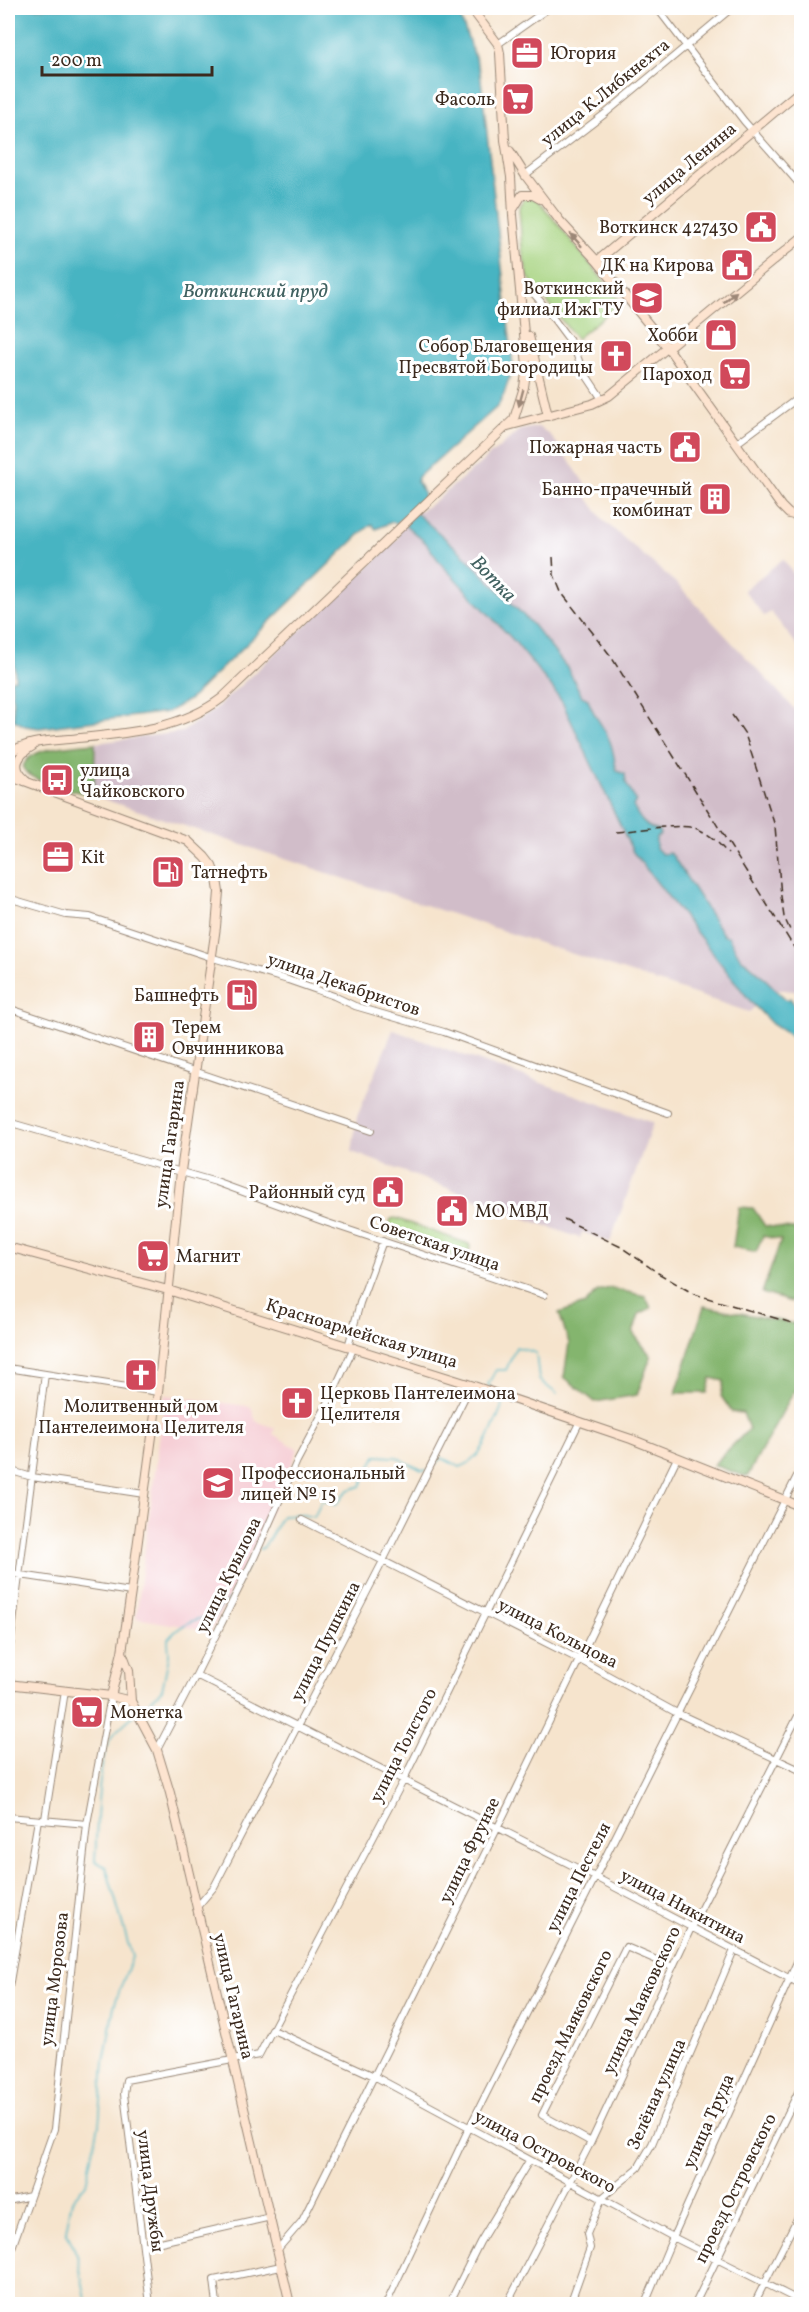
<svg xmlns="http://www.w3.org/2000/svg" width="809" height="2312" font-family="Vollkorn,serif">
<style>
.built{fill:#f6cfd6}
.industrial{fill:#d1bdc9}
.green{fill:#a6d37f;stroke:#707e4e;stroke-width:1.5}
.forest{fill:#84b56e;stroke:#607046;stroke-width:1.5}
.water{fill:#47b4c2;stroke:#416f70;stroke-width:1.5}
.lines{fill:none;stroke-linecap:round;stroke-linejoin:round}
.stream{stroke:#47b4c2;stroke-width:1.5}
.minor-casing{stroke:#988776;stroke-width:8}
.secondary-casing{stroke:#988776;stroke-width:10}
.minor{stroke:#fff;stroke-width:6}
.secondary{stroke:#fde4d0;stroke-width:8}
.rail{stroke:#3b2a1e;stroke-width:1.5;stroke-dasharray:9 4.5;stroke-linecap:butt}
.oneway{fill:#9c8777}
.labels{text-anchor:middle;stroke-width:6;stroke-linejoin:round;paint-order:stroke}
.poi-label{font-size:18px;fill:#3b2a1e;stroke:#fff;text-anchor:end}
.street-label{font-size:18px;fill:#3b2a1e;stroke:#fff}
.water-label{font-size:20px;font-style:italic;fill:#406160;stroke:#fff}
</style>
<rect width="100%" height="100%" fill="#fff"/>
<filter id="ink" filterUnits="userSpaceOnUse"><feTurbulence type="fractalNoise" baseFrequency=".0167" numOctaves="2"/><feDisplacementMap in="SourceGraphic" scale="12" xChannelSelector="R" yChannelSelector="G"/><feConvolveMatrix kernelMatrix="1 2 1 2 8 2 1 2 1" color-interpolation-filters="sRGB"/></filter>
<filter id="wash" filterUnits="userSpaceOnUse"><feTurbulence type="fractalNoise" baseFrequency=".008" numOctaves="4" result="noise"/><feDisplacementMap in="SourceGraphic" scale="24" xChannelSelector="R" yChannelSelector="G"/><feGaussianBlur stdDeviation="1.35" result="paint"/><feColorMatrix in="noise" values="0 0 0 0 0 0 0 0 0 0 0 0 0 0 0 0 0 1.4 0 .05"/><feComposite in="paint" operator="in"/></filter>
<g filter="url(#wash)">
<rect width="100%" height="100%" fill="#f6e4cd"/>
<path class="built" d="M165 1395 246 1406 251 1408 256 1421 275 1428 273 1434 298 1449 268 1518 210 1633 183 1626 136 1618Z"/>
<path class="industrial" d="M538 427 549 434 563 451 587 487 582 490 604 521 678 585 801 716V992L776 989 749 1012 94 796 95 743 182 732 215 709 363 572 398 538 399 530 419 511 429 506 520 430Z
M783 559 801 584 792 592V594L801 588V650L771 612 764 616 744 590Z
M393 1030 653 1123 610 1242 582 1232 580 1238 490 1206V1204L352 1152 357 1117Z"/>
<path class="green" d="M526 196 538 200 621 302 576 339 528 277 522 249 519 208Z
M395 1218 469 1244 470 1247 466 1260 387 1235 391 1219Z"/>
<path class="forest" d="M95 743 94 796C77 791 30 783 23 768 26 746 77 745 95 743Z
M739 1207 753 1208 765 1226 801 1230V1305L762 1293 781 1240 763 1236 756 1252 733 1247Z
M610 1288 645 1296 651 1308 639 1314 633 1333 651 1356 637 1395 595 1402 564 1377 569 1343 559 1313 585 1304 598 1291Z
M704 1306 801 1325V1395L794 1391 747 1477 713 1465 749 1429 743 1413 732 1412 721 1396 724 1381 711 1378 707 1393H676Z"/>
<path class="water" d="M8 8H452L461 19 480 71 513 366 504 394 498 406 418 477 417 482 423 491 424 498 397 523 392 522 376 529 372 524 360 534 189 700 168 712 39 728 25 726 14 720 11 680 15 679 14 658 8 655Z
M416 513 461 552 533 625 568 669 582 696 588 699C592 714 603 725 609 739 614 750 614 761 617 771L625 774 626 783 636 801 633 806C639 818 645 828 659 831L660 835 656 837V848L662 854 669 853 673 856 724 936H728L741 959C756 966 772 988 787 1000L790 998 801 1014V1053L791 1036 772 1024 751 1002 633 852 562 702 553 689 515 642 441 564 426 543 404 524Z"/>
<g class="lines">
<path class="stream" d="M491 1388 488 1384 496 1370H506L516 1347 536 1353 539 1380 557 1394
M431 1468 442 1458 460 1467C484 1460 494 1423 504 1402L500 1398
M260 1549 264 1547 282 1516 298 1514 314 1517 322 1501 336 1505 348 1490 361 1486 376 1456 396 1457 422 1470H426
M140 1711 162 1690 169 1656 168 1639C179 1626 196 1616 214 1617L219 1608 230 1599 254 1553
M87 2304 77 2255 66 2231 72 2200 86 2184 99 2125 104 2063 114 2006 132 1957 106 1867 95 1861C97 1830 97 1771 108 1743 113 1732 125 1723 134 1715"/>
</g>
</g>
<g filter="url(#ink)">
<g class="lines">
<g class="minor-casing">
<path id="minor" d="M657 8 744 121 802 187
M498 44 549 8
M525 175 606 113 732 8
M520 285 527 286 541 302 573 345 582 369 602 399
M737 443 802 395
M8 898 66 915 90 917 213 958 288 980 334 996 355 1006 444 1032 668 1113
M8 1008 371 1131
M8 1122 216 1182 328 1223 544 1295
M348 1347 360 1303 383 1241
M8 1368 158 1392
M8 1470 32 1477 144 1494
M302 1520 578 1659 677 1713 802 1771
M8 1573 131 1592
M8 1662 45 1374
M196 1675 595 1877 802 1985
M157 1750 196 1675 254 1558 297 1461 329 1401 354 1347
M8 1817 87 1824
M45 1819 65 1691
M197 1907 214 1887 383 1561 471 1385
M8 1993 38 1820
M273 2030 374 2076 673 2237 802 2302
M591 2142 542 2115 626 1947 673 1967
M8 2201 30 2196
M143 2246 271 2217
M278 2249 302 2221 497 1829 677 1458
M8 2259 54 2129 87 1824 111 1696
M150 2304 124 2094 126 2080 259 2055 403 1781 580 1421
M217 2304 214 2280 281 2266
M386 2304 469 2128 802 1466
M449 2304 480 2242 529 2161
M507 2304 591 2142 691 1928 802 1708
M570 2304 590 2248 587 2234 602 2198 638 2168 652 2144 734 1950
M645 2304 673 2237 802 1951
M695 2304 802 2084
M754 2304 802 2209"/>
</g>
<g class="secondary-casing">
<path id="secondary" d="M510 151 525 175 560 221 597 261 668 348 781 506 789 514 802 517
M514 208 522 195H533L540 199
M597 261 802 89
M529 336 548 416
M508 426 592 404 609 396 802 237
M8 754C26 741 47 741 69 739 121 734 179 731 222 698L514 419 524 387 527 366 513 215 511 177 505 140 500 53 498 44 471 8
M8 775 188 841 205 857 212 866 217 879 219 892 216 927 181 1171 158 1392 131 1592 122 1652 111 1696 131 1701 129 1670 122 1652
M25 779C10 766 19 754 33 746
M8 1247 168 1290 471 1385 631 1439 802 1507
M8 1684 111 1696
M131 1701 157 1750 170 1793 290 2304"/>
</g>
<use href="#minor" class="minor"/>
<use href="#secondary" class="secondary"/>
<path class="rail" d="M553 557 554 575 561 592 610 655 802 960
M732 715 745 734 775 826 781 896 784 917 791 932
M615 832C634 831 680 823 695 828 709 833 719 843 728 854
M564 1219 621 1247 658 1273 694 1294 802 1326"/>
</g>
<defs><path id="oneway-solid" d="M-6-.8H1V-3.2L6.5 0L1 3.2V.8H-6Z" transform="scale(1.5)"/></defs>
<g class="oneway">
<use href="#oneway-solid" transform="translate(576 240) rotate(-132)"/>
<use href="#oneway-solid" transform="translate(730 297) rotate(-40)"/>
<use href="#oneway-solid" transform="translate(521 398) rotate(105)"/>
</g>
</g>
<defs>
<g id="office-square" transform="scale(1.725)"><rect x="-9" y="-9" width="18" height="18" rx="4" fill="#d1495b" stroke="#fff"/><path d="M-6-3h4V-5.5h4V-3h4V5H-6ZM-1-4.5V-3h2v-1.5ZM-6 0V1H6V0Z" fill="#fff"/></g>
<g id="supermarket-square" transform="scale(1.725)"><rect x="-9" y="-9" width="18" height="18" rx="4" fill="#d1495b" stroke="#fff"/><path d="M-6-5.5h2.5l.6 2H6L4.5 2H-2.5L-4.4-4H-6ZM-1.5 3.2a1.3 1.3 0 1 0 .1 0ZM3 3.2a1.3 1.3 0 1 0 .1 0Z" fill="#fff"/></g>
<g id="civic-square" transform="scale(1.725)"><rect x="-9" y="-9" width="18" height="18" rx="4" fill="#d1495b" stroke="#fff"/><path d="M-.6-6.5H3V-4.5H.6V-3L4-1V1h2V6H-6V1h2V-1L-.6-3ZM-1.2 2.5V6h2.4V2.5Z" fill="#fff"/></g>
<g id="university-square" transform="scale(1.725)"><rect x="-9" y="-9" width="18" height="18" rx="4" fill="#d1495b" stroke="#fff"/><path d="M0-5L7-2L0 1L-7-2ZM-4 1L0 2.5L4 1V4Q0 6-4 4Z" fill="#fff"/></g>
<g id="shop-square" transform="scale(1.725)"><rect x="-9" y="-9" width="18" height="18" rx="4" fill="#d1495b" stroke="#fff"/><path d="M-5-2.5h2.3a2.7 3.5 0 0 1 5.4 0H5L5.5 6h-11ZM-1.5-2.5h3a1.5 2.3 0 0 0-3 0Z" fill="#fff"/></g>
<g id="church-square" transform="scale(1.725)"><rect x="-9" y="-9" width="18" height="18" rx="4" fill="#d1495b" stroke="#fff"/><path d="M-1.2-6h2.4v3.5h3.3v2.4h-3.3V6h-2.4V-.1h-3.3v-2.4h3.3Z" fill="#fff"/></g>
<g id="building-square" transform="scale(1.725)"><rect x="-9" y="-9" width="18" height="18" rx="4" fill="#d1495b" stroke="#fff"/><path d="M-4-6H4V6H1V3H-1V6H-4ZM-2.5-4.3h1.7v1.8h-1.7ZM.8-4.3h1.7v1.8H.8ZM-2.5-1h1.7V.8h-1.7ZM.8-1h1.7V.8H.8Z" fill="#fff"/></g>
<g id="bus-square" transform="scale(1.725)"><rect x="-9" y="-9" width="18" height="18" rx="4" fill="#d1495b" stroke="#fff"/><path d="M-5-6H5V4H4V6H2V4H-2V6H-4V4H-5ZM-3.5-4V0h7V-4ZM-3.5 1.2v1.5H-2V1.2ZM2 1.2v1.5H3.5V1.2Z" fill="#fff"/></g>
<g id="fuel-square" transform="scale(1.725)"><rect x="-9" y="-9" width="18" height="18" rx="4" fill="#d1495b" stroke="#fff"/><path d="M-5.5-6h7V0h2V4h1.3V-2.5L3-4.5l.8-.8L6-3V5H2.5V1h-1V6h-7ZM-4.2-4.7v3.2H.2V-4.7Z" fill="#fff"/></g>
</defs>
<g fill-rule="evenodd">
<use href="#office-square" x="527" y="53"/>
<use href="#supermarket-square" x="518" y="99"/>
<use href="#civic-square" x="761" y="227"/>
<use href="#civic-square" x="737" y="265"/>
<use href="#university-square" x="647" y="298"/>
<use href="#shop-square" x="721" y="335"/>
<use href="#church-square" x="616" y="356"/>
<use href="#supermarket-square" x="735" y="374"/>
<use href="#civic-square" x="685" y="447"/>
<use href="#building-square" x="715" y="499"/>
<use href="#bus-square" x="57" y="780"/>
<use href="#office-square" x="58" y="857"/>
<use href="#fuel-square" x="168" y="872"/>
<use href="#fuel-square" x="242" y="995"/>
<use href="#building-square" x="149" y="1037"/>
<use href="#civic-square" x="388" y="1192"/>
<use href="#civic-square" x="452" y="1211"/>
<use href="#supermarket-square" x="153" y="1256"/>
<use href="#church-square" x="141" y="1375"/>
<use href="#church-square" x="297" y="1403"/>
<use href="#university-square" x="218" y="1483"/>
<use href="#supermarket-square" x="87" y="1712"/>
</g>
<g class="labels">
<g class="poi-label">
<text x="550" y="59" text-anchor="start">Югория</text>
<text x="495" y="105">Фасоль</text>
<text x="738" y="233">Воткинск 427430</text>
<text x="714" y="271">ДК на Кирова</text>
<text x="624" y="294">Воткинский<tspan x="624" dy="21">филиал ИжГТУ</tspan></text>
<text x="698" y="341">Хобби</text>
<text x="593" y="352">Собор Благовещения<tspan x="593" dy="21">Пресвятой Богородицы</tspan></text>
<text x="712" y="380">Пароход</text>
<text x="662" y="453">Пожарная часть</text>
<text x="692" y="495">Банно-прачечный<tspan x="692" dy="21">комбинат</tspan></text>
<text x="80" y="776" text-anchor="start">улица<tspan x="80" dy="21">Чайковского</tspan></text>
<text x="81" y="863" text-anchor="start">Kit</text>
<text x="191" y="878" text-anchor="start">Татнефть</text>
<text x="219" y="1001">Башнефть</text>
<text x="172" y="1033" text-anchor="start">Терем<tspan x="172" dy="21">Овчинникова</tspan></text>
<text x="365" y="1198">Районный суд</text>
<text x="475" y="1217" text-anchor="start">МО МВД</text>
<text x="176" y="1262" text-anchor="start">Магнит</text>
<text x="320" y="1399" text-anchor="start">Церковь Пантелеимона<tspan x="320" dy="21">Целителя</tspan></text>
<text x="141" y="1412" text-anchor="middle">Молитвенный дом<tspan x="141" dy="21">Пантелеимона Целителя</tspan></text>
<text x="241" y="1479" text-anchor="start">Профессиональный<tspan x="241" dy="21">лицей № 15</tspan></text>
<text x="110" y="1718" text-anchor="start">Монетка</text>
</g>
<g class="street-label">
<text transform="translate(605 92) rotate(-39)" y="6">улица К.Либкнехта</text>
<text transform="translate(689 163) rotate(-40)" y="6">улица Ленина</text>
<text transform="translate(344 984) rotate(19)" y="6">улица Декабристов</text>
<text transform="translate(169 1144) rotate(-82)" y="6">улица Гагарина</text>
<text transform="translate(435 1243) rotate(19)" y="6">Советская улица</text>
<text transform="translate(362 1333) rotate(17)" y="6">Красноармейская улица</text>
<text transform="translate(228 1575) rotate(-64)" y="6">улица Крылова</text>
<text transform="translate(558 1633) rotate(27)" y="6">улица Кольцова</text>
<text transform="translate(325 1641) rotate(-63)" y="6">улица Пушкина</text>
<text transform="translate(403 1745) rotate(-63)" y="6">улица Толстого</text>
<text transform="translate(469 1850) rotate(-64)" y="6">улица Фрунзе</text>
<text transform="translate(578 1877) rotate(-63)" y="6">улица Пестеля</text>
<text transform="translate(683 1906) rotate(28)" y="6">улица Никитина</text>
<text transform="translate(54 1979) rotate(-83)" y="6">улица Морозова</text>
<text transform="translate(234 1996) rotate(77)" y="6">улица Гагарина</text>
<text transform="translate(641 2000) rotate(-65)" y="6">улица Маяковского</text>
<text transform="translate(570 2026) rotate(-64)" y="6">проезд Маяковского</text>
<text transform="translate(656 2094) rotate(-66)" y="6">Зелёная улица</text>
<text transform="translate(708 2121) rotate(-66)" y="6">улица Труда</text>
<text transform="translate(545 2151) rotate(28)" y="6">улица Островского</text>
<text transform="translate(735 2188) rotate(-64)" y="6">проезд Островского</text>
<text transform="translate(151 2191) rotate(83)" y="6">улица Дружбы</text>
</g>
<g class="water-label">
<text x="255" y="297">Воткинский пруд</text>
<text transform="translate(494 578) rotate(46)" y="7">Вотка</text>
</g>
</g>
<rect width="809" height="2312" fill="none" stroke="#fff" stroke-width="30"/>
<path d="M42 66v9h170v-9" fill="none" stroke="#3b2a1e" stroke-width="3"/>
<text x="51" y="66" font-size="18" fill="#3b2a1e" stroke="#ffffff" stroke-width="4.5" paint-order="stroke">200 m</text>
</svg>
